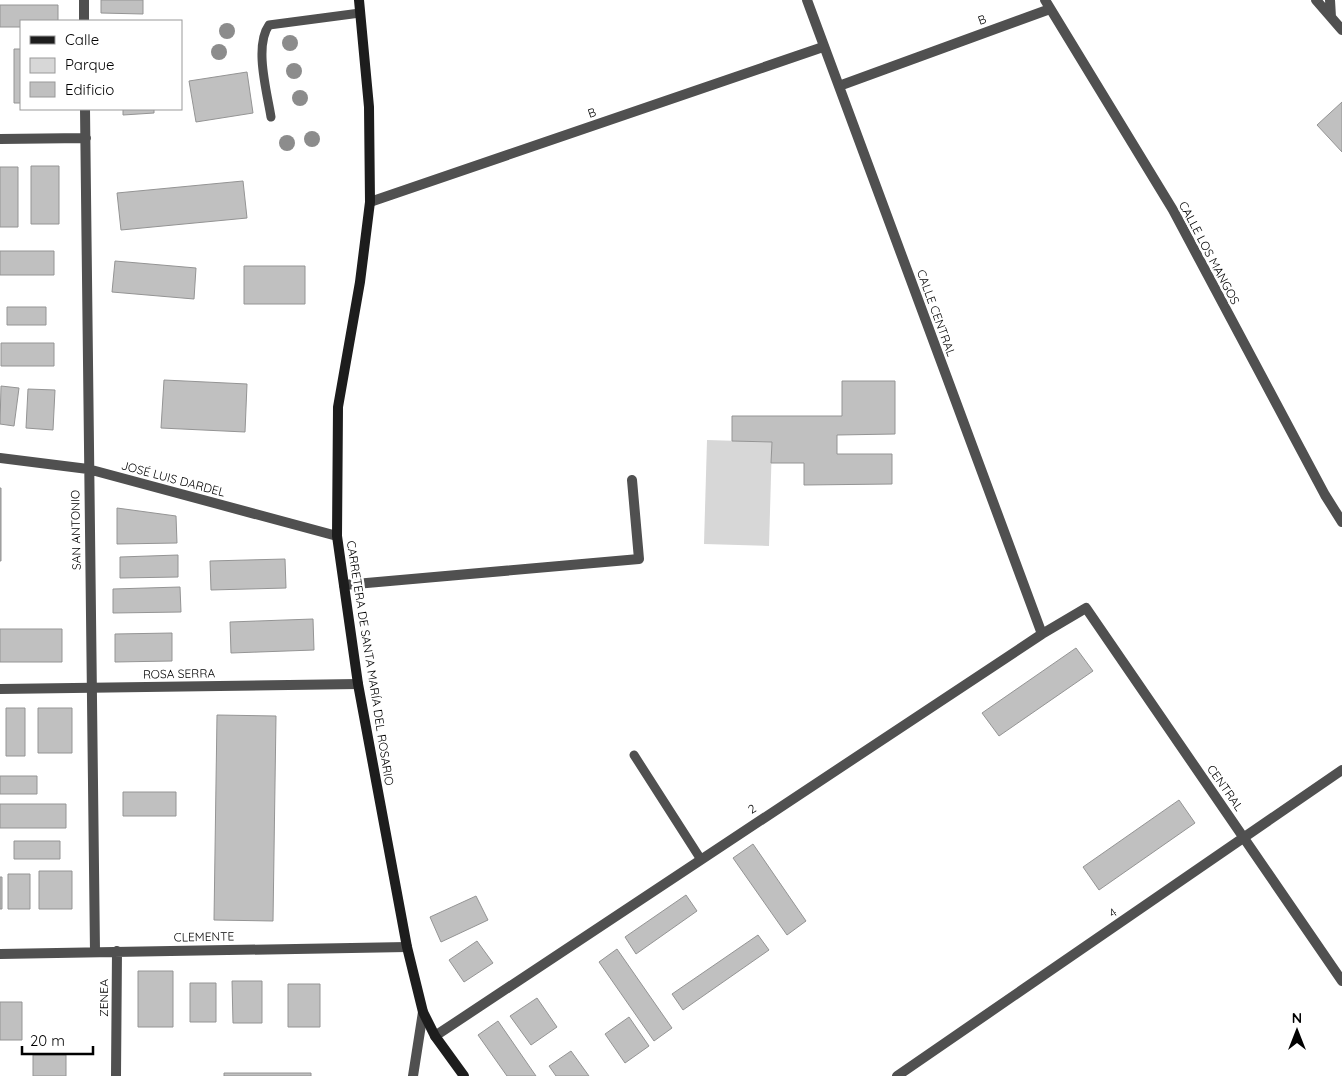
<svg xmlns="http://www.w3.org/2000/svg" width="1342" height="1076" font-family="Quicksand,sans-serif">
<style>
.green{fill:#d7d7d7}
.building{fill:#c0c0c0;stroke:#949494}
.lines{fill:none;stroke-linecap:round;stroke-linejoin:round}
.service{stroke:#505050;stroke-width:9}
.minor{stroke:#505050;stroke-width:10}
.tertiary{stroke:#505050;stroke-width:10}
.secondary{stroke:#1d1d1d;stroke-width:10}
.tree{fill:#8c8c8c}
.labels{text-anchor:middle;stroke-width:5;stroke-linejoin:round;paint-order:stroke}
.street-label{font-size:12px;fill:#000;stroke:#fff}
</style>
<rect width="100%" height="100%" fill="#fff"/>
<path class="green" d="M707 440 772 442 769 546 704 544Z"/>
<path class="building" d="M101 0H143V14L101 13Z
M0 5H58V21H21V27H0Z
M14 49H21V103H14Z
M247 72 253 113 196 122 189 81Z
M1342 102V152L1317 125Z
M123 109H154V113L123 115Z
M31 166H59V224H31Z
M0 167H18V227H0Z
M243 181 247 218 121 230 117 193Z
M0 251H54V275H0Z
M115 261 196 268 194 299 112 292Z
M244 266H305V304H244Z
M7 307H46V325H7Z
M1 343H54V366H1Z
M164 380 247 384 245 432 161 428Z
M842 381H895V434L837 435V454H892V484L804 485V463H771L772 442 732 441V416H842Z
M1 386 19 388 14 426 0 424Z
M28 389 55 390 53 430 26 428Z
M0 488H1V561H0Z
M117 508 176 516 177 543 117 544Z
M178 555V577L120 578V557Z
M285 559 286 588 211 590 210 561Z
M180 587 181 612 113 613V589Z
M313 619 314 650 231 653 230 622Z
M0 629H62V662H0Z
M172 633V661L115 662V634Z
M1076 648 1093 671 999 736 982 713Z
M6 708H25V756H6Z
M38 708H72V753H38Z
M217 715 276 716 273 921 214 920Z
M0 776H37V794H0Z
M123 792H176V816H123Z
M1179 800 1195 823 1099 890 1083 867Z
M0 804H66V828H0Z
M14 841H60V859H14Z
M753 844 806 921 787 935 733 858Z
M39 871H72V909H39Z
M8 874H30V909H8Z
M0 877H2V909H0Z
M686 895 697 911 636 954 625 937Z
M476 896 488 920 441 942 430 917Z
M758 935 769 950 683 1010 672 994Z
M477 941 493 963 464 982 449 960Z
M617 949 672 1028 654 1041 599 962Z
M138 971H173V1027H138Z
M232 981H262V1023H233Z
M190 983H216V1022H190Z
M288 984H320V1027H288Z
M537 998 557 1027 531 1045 510 1016Z
M0 1002H22V1040H0Z
M629 1017 649 1046 625 1063 605 1034Z
M498 1021 536 1076H507L478 1035Z
M571 1051 589 1076H556L549 1066Z
M33 1055H66V1076H33Z
M224 1073H311V1076H224Z"/>
<g class="lines">
<path class="service" d="M271 117C267 92 254 46 269 25L360 13
M634 755 700 858"/>
<path class="minor" d="M84 0V21
M807 0 1042 634
M1045 0 1173 210 1325 495 1342 522
M1316 0 1342 30
M1330 0 1331 17
M839 86 1050 9
M85 109 95 952
M0 139 86 138
M370 202 823 47
M0 458 88 469 337 536
M344 585 639 559 632 480
M0 954 407 947
M435 1036 1042 634 1086 608 1342 981
M116 1076 117 951
M413 1076 423 1012
M897 1076 1342 770"/>
<path class="tertiary" d="M0 689 358 684"/>
<path class="secondary" d="M359 0 369 107 370 202 360 282 338 407 337 536 358 684 407 947 423 1012 435 1036 464 1076"/>
</g>
<g class="tree">
<circle cx="227" cy="31" r="8"/>
<circle cx="290" cy="43" r="8"/>
<circle cx="219" cy="52" r="8"/>
<circle cx="294" cy="71" r="8"/>
<circle cx="300" cy="98" r="8"/>
<circle cx="312" cy="139" r="8"/>
<circle cx="287" cy="143" r="8"/>
</g>
<g class="labels">
<g class="street-label">
<text transform="translate(982 20) rotate(-20)" y="4">B</text>
<text transform="translate(592 113) rotate(-19)" y="4">B</text>
<text transform="translate(1209 253) rotate(62)" y="4">CALLE LOS MANGOS</text>
<text transform="translate(936 313) rotate(70)" y="4">CALLE CENTRAL</text>
<text transform="translate(173 479) rotate(15)" y="4">JOSÉ LUIS DARDEL</text>
<text transform="translate(76 530) rotate(-91)" y="4">SAN ANTONIO</text>
<text transform="translate(370 663) rotate(81)" y="4">CARRETERA DE SANTA MARÍA DEL ROSARIO</text>
<text transform="translate(179 674) rotate(-1)" y="4">ROSA SERRA</text>
<text transform="translate(1225 788) rotate(55)" y="4">CENTRAL</text>
<text transform="translate(752 809) rotate(-33)" y="4">2</text>
<text transform="translate(1113 913) rotate(-34)" y="4">4</text>
<text transform="translate(204 937) rotate(-1)" y="4">CLEMENTE</text>
<text transform="translate(104 998) rotate(-90)" y="4">ZENEA</text>
</g>
</g>
<rect x="20" y="20" width="162" height="90" fill="#ffffff" stroke="#999999"/>
<rect x="30" y="36" width="25" height="8" fill="#1d1d1d" stroke="#999999"/>
<text x="65" y="45" font-size="15" fill="#000000">Calle</text>
<rect x="30" y="58" width="25" height="15" fill="#d7d7d7" stroke="#999999"/>
<text x="65" y="70" font-size="15" fill="#000000">Parque</text>
<rect x="30" y="82" width="25" height="15" fill="#c0c0c0" stroke="#999999"/>
<text x="65" y="95" font-size="15" fill="#000000">Edificio</text>
<g transform="translate(1297 1031)" stroke="#ffffff" stroke-width="4" paint-order="stroke">
<path d="M0-4L9 19L0 12L-9 19Z" fill="#000000"/>
<text y="-8" font-size="14" font-weight="bold" text-anchor="middle" fill="#000000">N</text>
</g>
<path d="M22 1046v8h71v-8" fill="none" stroke="#000000" stroke-width="2.5"/>
<text x="30" y="1046" font-size="15" fill="#000000" stroke="#ffffff" stroke-width="4" paint-order="stroke">20 m</text>
</svg>
